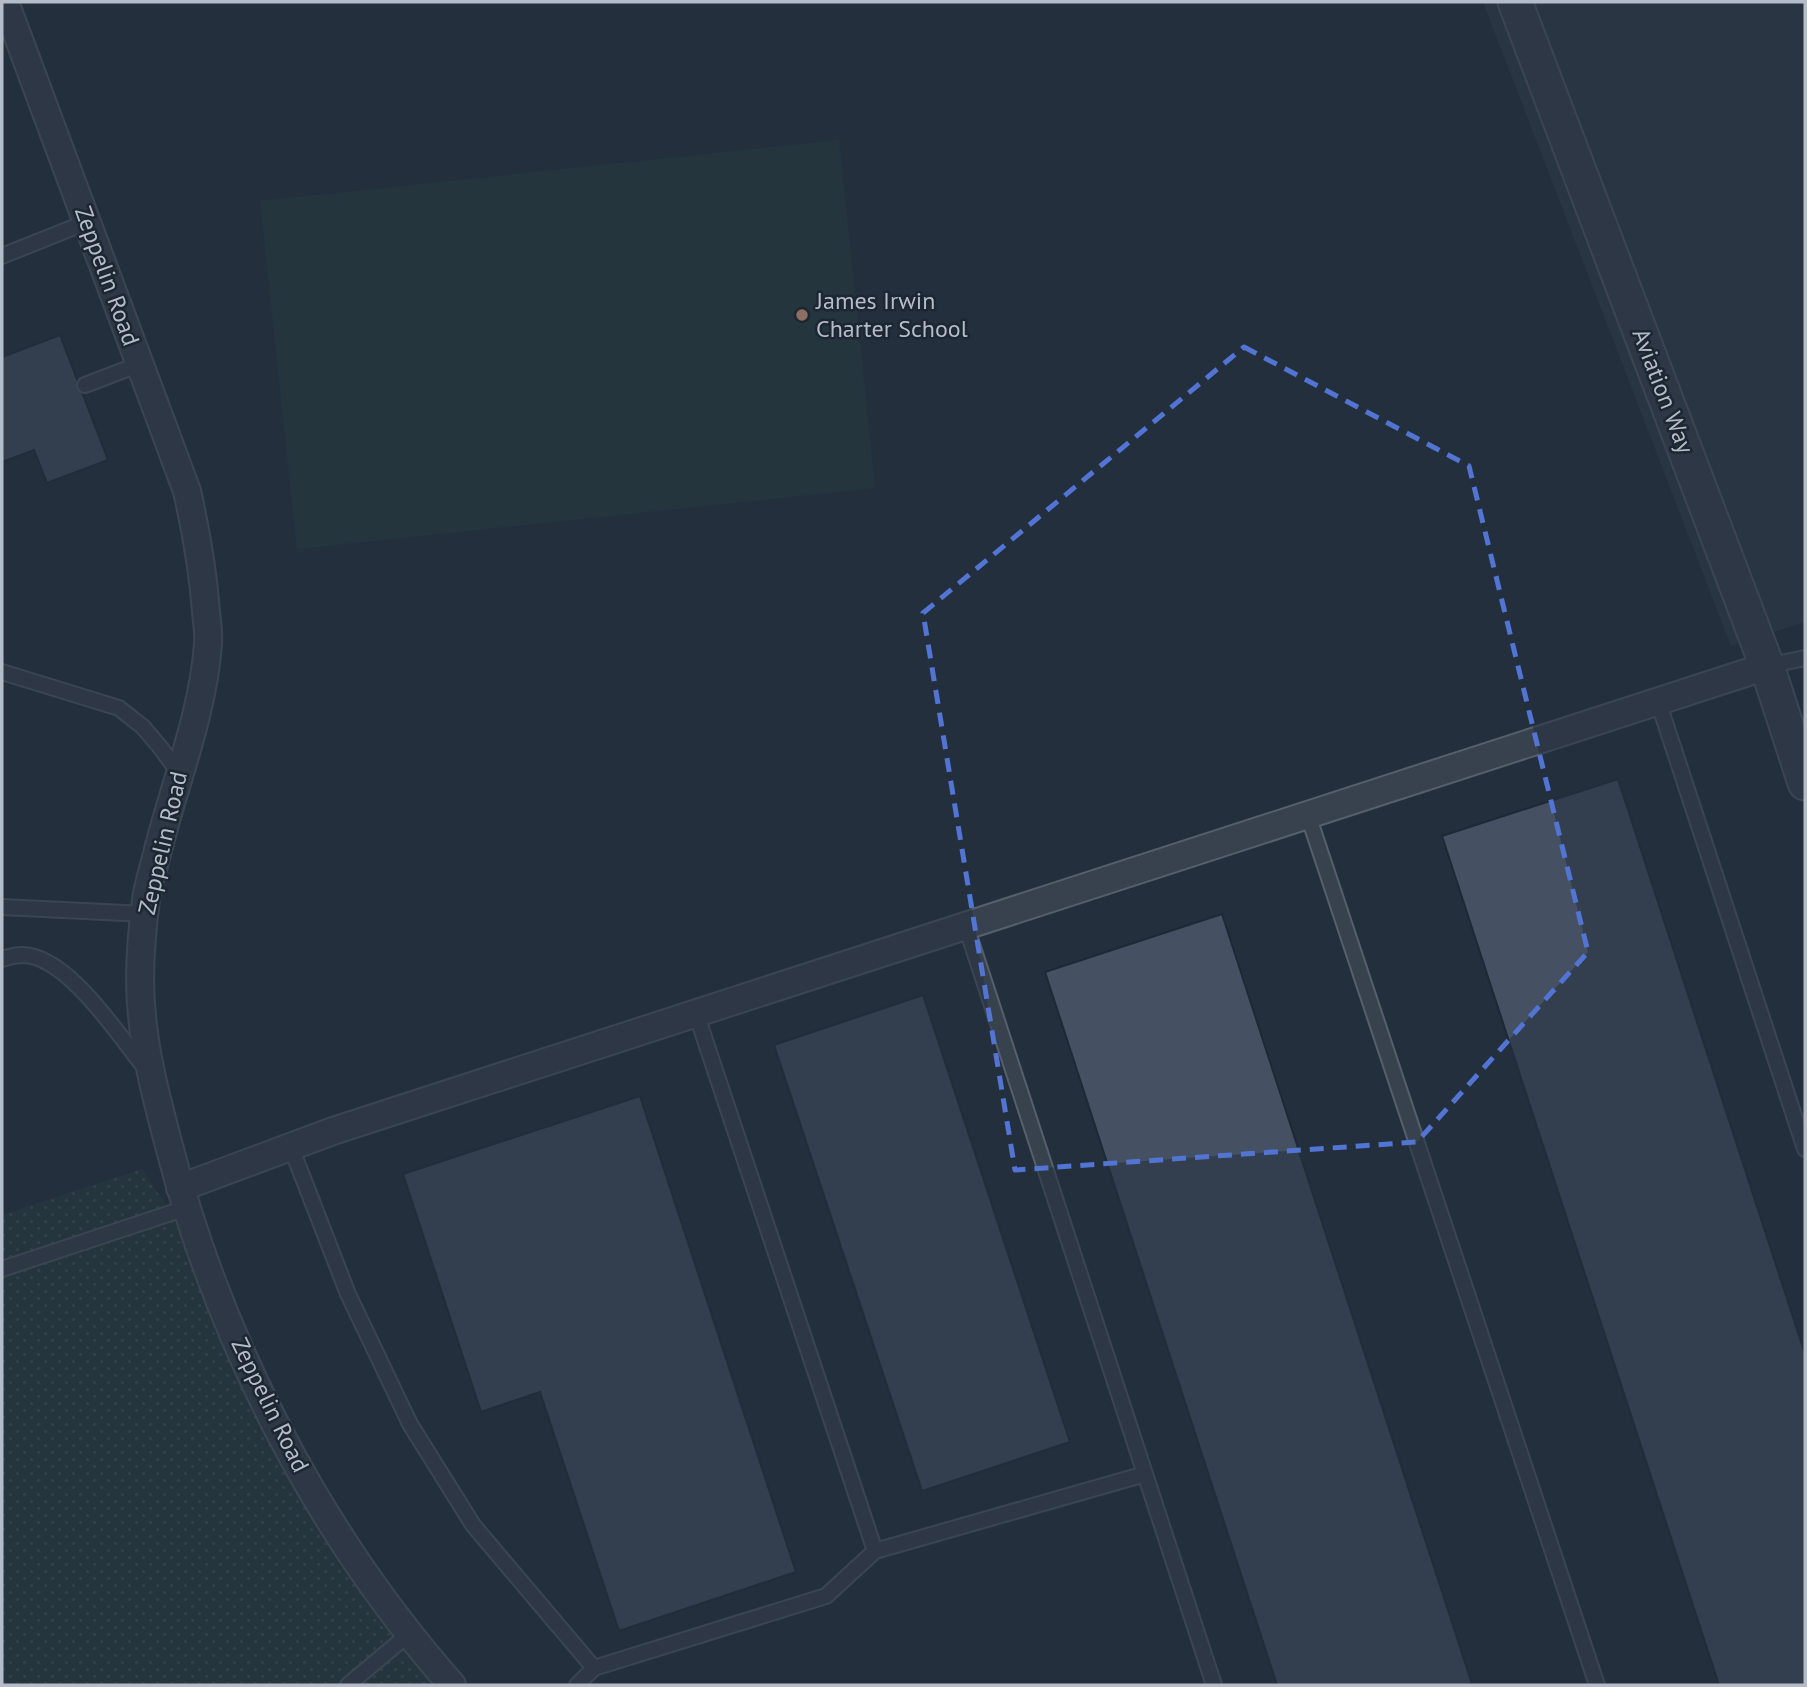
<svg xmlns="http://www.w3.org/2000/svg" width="1807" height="1687" font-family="'PT Sans',sans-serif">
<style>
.airport{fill:#323c4b}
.green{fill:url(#green-dots)}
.pitch{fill:#263c3f}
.building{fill:#455162;stroke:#1f2835;stroke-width:2}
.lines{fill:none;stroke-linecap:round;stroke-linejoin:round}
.service-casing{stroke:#565f6c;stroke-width:18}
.minor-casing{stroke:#565f6c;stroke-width:30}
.tertiary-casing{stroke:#565f6c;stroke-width:37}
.service{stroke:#38414e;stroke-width:14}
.minor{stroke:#38414e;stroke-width:26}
.tertiary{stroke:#38414e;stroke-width:33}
.marked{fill:none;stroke:#5274d3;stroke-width:5;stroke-dasharray:14 9;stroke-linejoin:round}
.education-dot{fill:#8d6e63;stroke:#1d2633;stroke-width:2.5}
.labels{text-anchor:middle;stroke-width:5;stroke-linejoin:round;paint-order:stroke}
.street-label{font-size:24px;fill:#b4bcc9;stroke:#1d2633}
.poi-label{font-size:24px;fill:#b4bcc9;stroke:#1d2633;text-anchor:start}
</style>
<defs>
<pattern id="green-dots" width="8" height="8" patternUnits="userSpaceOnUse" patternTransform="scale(1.75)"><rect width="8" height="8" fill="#263c3f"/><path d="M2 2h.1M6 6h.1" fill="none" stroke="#435659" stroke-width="1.8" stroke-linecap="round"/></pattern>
</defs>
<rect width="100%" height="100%" fill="#242f3e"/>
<path class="airport" d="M1483 2H1805V622L1731 646Z"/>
<path class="green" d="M142 1169 207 1267 283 1438 456 1685H2V1215Z"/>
<path class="pitch" d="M839 140 875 488 297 549 260 201Z"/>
<path class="building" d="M60 335 108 460 47 483 34 450 2 462V357Z
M1618 779 1805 1354V1685H1719L1442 836Z
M1222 914 1472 1684 1467 1685H1277L1045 972Z
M923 995 1070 1442 922 1491 774 1045Z
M640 1096 796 1572 619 1631 540 1392 481 1412 403 1174Z"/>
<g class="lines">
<g class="service-casing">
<path id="service" d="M2 256 87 222
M85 385 140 364
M1767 666 1805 658
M2 672 119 708 143 727 160 747 179 773
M1658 701 1805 1149
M1308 815 1597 1685
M2 907 145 914
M966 926 1214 1685
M2 959C8 957 17 955 23 955 68 956 119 1036 145 1068
M696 1013 875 1551 1145 1474
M291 1147 348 1294 410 1424 473 1525 594 1668 826 1596 875 1551
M2 1269 186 1208
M348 1685 410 1633
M577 1685 594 1668"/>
</g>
<g class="minor-casing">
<path id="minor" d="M5 2 187 491C196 531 203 571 206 612 207 622 209 634 208 644 203 714 175 782 158 850 154 867 148 883 146 900 141 937 138 979 142 1016 146 1059 157 1100 168 1142 219 1340 317 1532 452 1685
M180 1188 333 1131 1767 666"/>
</g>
<g class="tertiary-casing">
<path id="tertiary" d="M1515 2 1767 666 1805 783"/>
</g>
<use href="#service" class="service"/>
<use href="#minor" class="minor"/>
<use href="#tertiary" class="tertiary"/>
</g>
<path d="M0 0H1807V1687H0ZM1244 347 1469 466 1588 952 1417 1142 1015 1170 923 613Z" fill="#242f3e" fill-opacity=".55" fill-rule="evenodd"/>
<path class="marked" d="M1244 347 1469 466 1588 952 1417 1142 1015 1170 923 613Z"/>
<circle class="education-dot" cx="802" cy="315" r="7"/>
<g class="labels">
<g class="street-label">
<text transform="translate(107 276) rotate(70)" y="8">Zeppelin Road</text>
<text transform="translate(1663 391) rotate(69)" y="8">Aviation Way</text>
<text transform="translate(163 843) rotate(-77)" y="8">Zeppelin Road</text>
<text transform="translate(270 1405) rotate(64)" y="8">Zeppelin Road</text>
</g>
<g class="poi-label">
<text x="816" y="309">James Irwin<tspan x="816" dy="28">Charter School</tspan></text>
</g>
</g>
<rect width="1807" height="1687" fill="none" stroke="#b4bcc9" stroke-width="7"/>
</svg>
